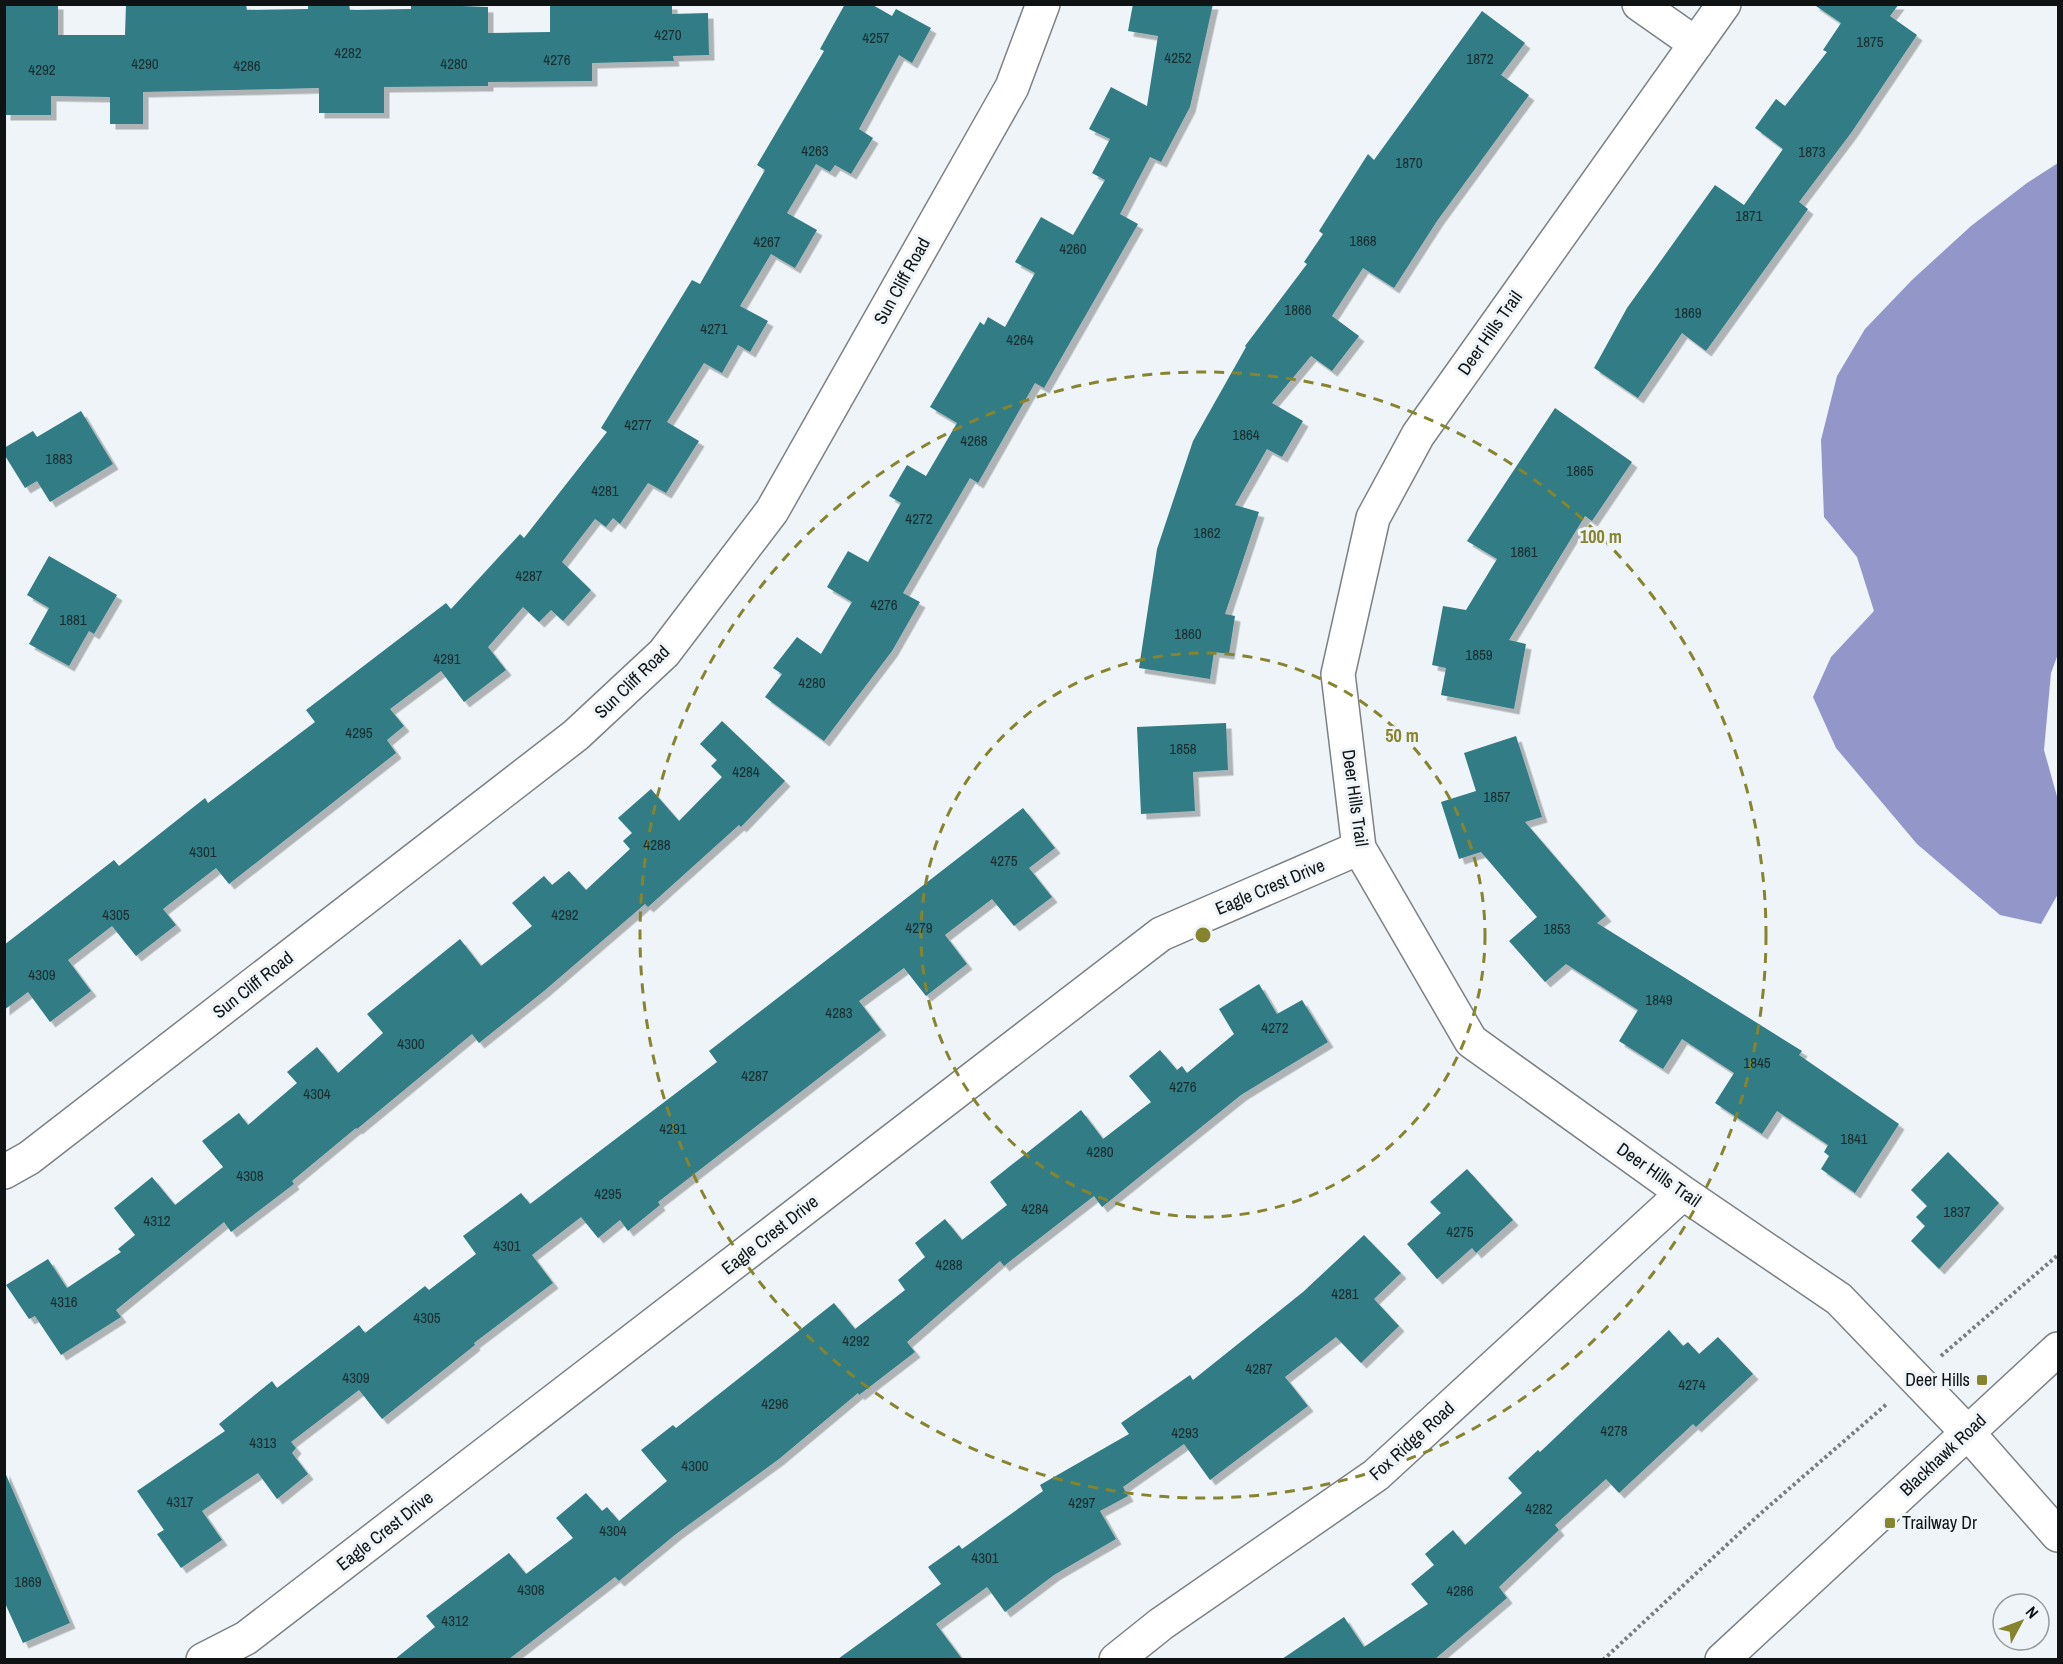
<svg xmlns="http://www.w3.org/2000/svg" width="2063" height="1664" font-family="'Archivo Narrow',sans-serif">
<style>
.water{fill:#9396c8}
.building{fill:#327c85;filter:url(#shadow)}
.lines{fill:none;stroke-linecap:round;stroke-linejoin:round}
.minor-casing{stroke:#7b8184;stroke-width:36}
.tertiary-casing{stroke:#7b8184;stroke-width:36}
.path{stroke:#797d7f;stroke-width:4;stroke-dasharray:3 3;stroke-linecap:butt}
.minor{stroke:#fff;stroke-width:33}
.tertiary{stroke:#fff;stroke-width:33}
.ring{fill:none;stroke:#86842c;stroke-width:3;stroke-dasharray:10 8}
.poi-dot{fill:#86842c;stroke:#eef4f7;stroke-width:2}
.labels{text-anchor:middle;stroke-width:6;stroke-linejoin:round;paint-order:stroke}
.number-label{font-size:15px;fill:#182d30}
.street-label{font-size:18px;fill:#101314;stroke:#eef4f7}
.poi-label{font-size:18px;fill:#101314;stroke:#eef4f7;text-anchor:end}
.centre{fill:#86842c;stroke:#eef4f7;stroke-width:3}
.ring-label{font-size:18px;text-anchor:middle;font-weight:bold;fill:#86842c;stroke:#eef4f7;stroke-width:6;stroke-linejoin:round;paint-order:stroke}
</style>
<defs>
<filter id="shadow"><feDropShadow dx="5.5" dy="5.5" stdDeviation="0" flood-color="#0004"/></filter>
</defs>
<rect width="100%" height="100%" fill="#eef4f7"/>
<path class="water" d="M2058 163V654L2051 673 2044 750 2058 800V894L2041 924 2000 915 1917 844 1836 748 1813 697 1831 657 1874 611 1857 557 1824 517 1821 440 1837 376 1865 329 1912 280 1971 226 2027 183Z"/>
<path class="building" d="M6 4H58V35H125L126 4H246L247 10 308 9V4H349L350 10 411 9V4L488 7V33L550 32V4H672V14L708 13 709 55 673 56 674 61 592 63V81L488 82V86L384 87V113H319V88L143 92V124H110V97L51 96V115H5Z
M845 4H871L892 16 896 9 931 28 912 63 899 55 859 129 873 138 851 174 835 165 830 172 816 164 787 213 817 230 795 268 771 254 740 306 768 321 750 352 738 345 722 373 704 363 667 422 699 441 666 493 648 483 620 524 613 518 606 527 595 519 562 562 591 590 563 621 551 610 539 622 523 607 488 647 506 670 464 702 441 671 390 709 404 726 387 740 396 753 229 884 216 868 163 909 176 925 136 956 112 926 68 960 91 991 50 1022 28 992 4 1010V945L114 860 119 866 205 798 208 803 315 722 306 710 446 603 451 609 520 534 524 538 607 432 601 428 692 280 700 284 765 170 757 165 824 51 820 49Z
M1133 4H1213L1190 107 1161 162 1150 157 1120 214 1138 224 1044 388 1035 383 978 483 970 478 903 593 920 602 892 651 824 741 765 697 782 674 773 668 797 637 821 654 852 602 827 587 848 551 868 562 901 503 889 496 907 465 926 476 957 423 930 407 980 322 984 325 988 317 1005 327 1035 273 1015 262 1041 217 1073 235 1105 180 1092 173 1110 139 1089 129 1111 87 1147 106 1158 36 1128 31Z
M1813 4H1899L1890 16 1917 35 1851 133 1799 202 1808 209 1706 351 1682 333 1638 398 1594 368 1627 308 1715 185 1744 205 1783 149 1755 128 1776 99 1785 106 1827 52 1823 50 1841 23Z
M1482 11 1525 43 1501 75 1529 95 1437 221 1394 288 1363 268 1332 316 1359 336 1332 371 1311 356 1272 403 1303 421 1282 457 1267 449 1235 505 1259 512 1225 614 1235 616 1229 654 1214 652 1210 679 1139 668 1157 549 1193 441 1246 347 1245 346 1307 264 1304 262 1323 234 1319 231 1368 154 1374 160Z
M1555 408 1632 462 1592 521 1585 516 1509 640 1526 644 1514 709 1441 695 1446 668 1432 665 1443 606 1466 610 1497 559 1467 541Z
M81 411 113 464 50 502 37 481 25 488 4 454V448L33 431 37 437Z
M49 556 117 595 94 634 89 631 69 666 29 644 49 608 27 595Z
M722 721 785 781 741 827 739 825 648 907 645 904 544 991 479 1043 472 1034 357 1129 356 1128 292 1181 294 1184 231 1232 224 1222 116 1310 121 1317 61 1355 35 1316 29 1319 6 1285 48 1259 67 1288 121 1252 118 1249 135 1235 114 1208 152 1177 175 1205 223 1167 202 1141 239 1113 248 1125 297 1083 287 1072 317 1047 338 1073 383 1033 367 1014 460 939 481 966 532 926 512 903 544 876 552 885 569 871 586 890 630 849 623 841 632 833 618 818 651 789 679 821 722 777 711 766 717 760 700 744Z
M1226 723 1228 770 1193 772 1195 811 1141 814 1137 727Z
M1516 736 1542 817 1525 822 1606 916 1597 923 1802 1051 1799 1055 1899 1124 1855 1193 1821 1169 1829 1156 1824 1152 1828 1145 1777 1111 1762 1134 1715 1103 1734 1073 1682 1039 1663 1069 1619 1041 1638 1010 1566 964 1545 982 1509 941 1537 917 1481 852 1459 859 1441 802 1476 791 1464 753Z
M1023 808 1055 848 1029 868 1052 897 1014 926 992 899 945 935 967 964 926 996 904 968 859 1001 881 1030 658 1202 660 1205 628 1231 620 1220 598 1238 581 1217 532 1255 553 1283 474 1343 475 1345 382 1419 359 1390 291 1442 296 1448 292 1453 308 1474 277 1499 258 1473 202 1511 222 1540 181 1568 157 1534 164 1530 137 1491 225 1431 219 1424 272 1381 277 1388 359 1325 365 1333 425 1286 429 1290 476 1254 463 1236 521 1193 530 1204 717 1062 709 1051Z
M1259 984 1277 1014 1302 1000 1328 1042 1241 1095 1102 1207 1094 1196 1004 1266 1000 1261 907 1342 915 1352 859 1395 858 1393 779 1459 676 1534 619 1581 615 1577 509 1659H395L435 1627 426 1616 509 1553 526 1574 573 1538 556 1518 586 1493 602 1511 607 1507 619 1521 667 1481 641 1450 673 1425 676 1428 834 1303 855 1329 905 1290 898 1280 925 1257 915 1243 945 1219 962 1240 1007 1205 990 1182 1081 1110 1103 1139 1151 1102 1129 1076 1160 1050 1177 1070 1182 1066 1187 1073 1234 1034 1219 1009Z
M1948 1152 1999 1203 1939 1269 1911 1241 1925 1226 1916 1217 1927 1206 1911 1190Z
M1467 1169 1513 1220 1476 1253 1472 1248 1437 1279 1407 1244 1441 1213 1430 1202Z
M1364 1235 1401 1273 1374 1299 1399 1326 1361 1363 1336 1337 1285 1377 1308 1406 1210 1480 1184 1444 1123 1487 1128 1496 1100 1511 1116 1539 1054 1575 1005 1612 987 1587 936 1624 962 1659H838L941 1584 928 1567 959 1545 962 1549 1043 1491 1040 1485 1129 1434 1121 1423 1190 1375 1193 1380 1303 1292Z
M1669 1330 1683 1346 1688 1342 1699 1354 1718 1337 1753 1374 1696 1427 1693 1424 1619 1493 1606 1479 1555 1525 1559 1530 1499 1587 1507 1598 1435 1659H1282L1344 1617 1364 1647 1428 1604 1411 1584 1434 1565 1425 1554 1453 1530 1465 1545 1522 1493 1508 1478 1538 1450 1540 1452Z
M4 1470 70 1623 23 1643 4 1601Z"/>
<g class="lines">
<g class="minor-casing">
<path id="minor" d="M1639 4 1696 44
M1724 4 1418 435 1373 518 1338 674 1359 848 1471 1041 1683 1193 1839 1299 1967 1432 2058 1535
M4 1172 29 1158 576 735 664 653 772 511 1012 87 1043 4
M203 1660 246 1638 1161 934 1359 848
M1116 1660 1161 1624 1376 1475 1683 1193"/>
</g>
<g class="tertiary-casing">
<path id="tertiary" d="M1722 1660 2058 1349"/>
</g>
<path class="path" d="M1941 1356 2058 1255
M1603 1660 1760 1514 1888 1403"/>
<use href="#minor" class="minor"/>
<use href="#tertiary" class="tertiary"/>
</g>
<g class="ring">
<circle cx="1203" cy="935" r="282"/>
<circle cx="1203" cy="935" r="563"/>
</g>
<g class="poi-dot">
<rect x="1976" y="1374" width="12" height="12" rx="3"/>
<rect x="1884" y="1517" width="12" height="12" rx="3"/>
</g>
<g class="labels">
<g class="number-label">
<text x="668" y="40">4270</text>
<text x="876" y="43">4257</text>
<text x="1870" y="47">1875</text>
<text x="348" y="58">4282</text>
<text x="1178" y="63">4252</text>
<text x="1480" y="64">1872</text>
<text x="557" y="65">4276</text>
<text x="145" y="69">4290</text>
<text x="454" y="69">4280</text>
<text x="247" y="71">4286</text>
<text x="42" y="75">4292</text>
<text x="815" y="156">4263</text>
<text x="1812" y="157">1873</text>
<text x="1409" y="168">1870</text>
<text x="1749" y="221">1871</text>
<text x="1363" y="246">1868</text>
<text x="767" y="247">4267</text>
<text x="1073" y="254">4260</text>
<text x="1298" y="315">1866</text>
<text x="1688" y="318">1869</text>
<text x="714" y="334">4271</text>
<text x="1020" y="345">4264</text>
<text x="638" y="430">4277</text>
<text x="1246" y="440">1864</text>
<text x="974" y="446">4268</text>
<text x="59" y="464">1883</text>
<text x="1580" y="476">1865</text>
<text x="605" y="496">4281</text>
<text x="919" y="524">4272</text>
<text x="1207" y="538">1862</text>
<text x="1524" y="557">1861</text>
<text x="529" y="581">4287</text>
<text x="884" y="610">4276</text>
<text x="73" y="625">1881</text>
<text x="1188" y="639">1860</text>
<text x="1479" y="660">1859</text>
<text x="447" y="664">4291</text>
<text x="812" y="688">4280</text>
<text x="359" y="738">4295</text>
<text x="1183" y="754">1858</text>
<text x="746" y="777">4284</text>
<text x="1497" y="802">1857</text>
<text x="657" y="850">4288</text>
<text x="203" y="857">4301</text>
<text x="1004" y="866">4275</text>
<text x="116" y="920">4305</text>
<text x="565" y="920">4292</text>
<text x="919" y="933">4279</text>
<text x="1557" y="934">1853</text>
<text x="42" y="980">4309</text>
<text x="1659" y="1005">1849</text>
<text x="839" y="1018">4283</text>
<text x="1275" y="1033">4272</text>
<text x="411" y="1049">4300</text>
<text x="1757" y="1068">1845</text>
<text x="755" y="1081">4287</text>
<text x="1183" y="1092">4276</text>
<text x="317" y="1099">4304</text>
<text x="673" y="1134">4291</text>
<text x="1854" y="1144">1841</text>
<text x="1100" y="1157">4280</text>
<text x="250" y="1181">4308</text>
<text x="608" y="1199">4295</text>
<text x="1035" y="1214">4284</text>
<text x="1957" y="1217">1837</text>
<text x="157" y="1226">4312</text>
<text x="1460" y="1237">4275</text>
<text x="507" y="1251">4301</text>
<text x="949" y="1270">4288</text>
<text x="1345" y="1299">4281</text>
<text x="64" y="1307">4316</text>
<text x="427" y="1323">4305</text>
<text x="856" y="1346">4292</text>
<text x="1259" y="1374">4287</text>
<text x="356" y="1383">4309</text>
<text x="1692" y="1390">4274</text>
<text x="775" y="1409">4296</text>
<text x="1614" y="1436">4278</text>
<text x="1185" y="1438">4293</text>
<text x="263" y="1448">4313</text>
<text x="695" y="1471">4300</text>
<text x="180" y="1507">4317</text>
<text x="1082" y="1508">4297</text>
<text x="1539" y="1514">4282</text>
<text x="613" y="1536">4304</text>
<text x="985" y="1563">4301</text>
<text x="28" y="1587">1869</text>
<text x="531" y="1595">4308</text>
<text x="1460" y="1596">4286</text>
<text x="455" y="1626">4312</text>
</g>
<g class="street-label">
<text transform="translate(902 281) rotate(-61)" y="6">Sun Cliff Road</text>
<text transform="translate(1490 333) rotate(-55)" y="6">Deer Hills Trail</text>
<text transform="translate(632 682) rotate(-44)" y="6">Sun Cliff Road</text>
<text transform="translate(1355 798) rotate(82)" y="6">Deer Hills Trail</text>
<text transform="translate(1270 887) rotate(-23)" y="6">Eagle Crest Drive</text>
<text transform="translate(253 985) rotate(-38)" y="6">Sun Cliff Road</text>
<text transform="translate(1659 1175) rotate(35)" y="6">Deer Hills Trail</text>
<text transform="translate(770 1235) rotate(-38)" y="6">Eagle Crest Drive</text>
<text transform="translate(1412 1441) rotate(-42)" y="6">Fox Ridge Road</text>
<text transform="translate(1943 1455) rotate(-43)" y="6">Blackhawk Road</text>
<text transform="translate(385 1531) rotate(-38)" y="6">Eagle Crest Drive</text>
</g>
<g class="poi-label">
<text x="1970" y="1386">Deer Hills</text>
<text x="1902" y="1529" text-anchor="start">Trailway Dr</text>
</g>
</g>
<circle cx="1203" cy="935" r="9" class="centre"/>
<g class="ring-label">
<text x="1601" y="543">100 m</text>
<text x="1402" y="742">50 m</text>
</g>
<rect width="2063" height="1664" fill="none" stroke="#101314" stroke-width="12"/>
<g transform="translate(2021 1622) rotate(49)"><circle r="28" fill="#eef4f7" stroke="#959a9c" stroke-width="1.5"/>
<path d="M0-4.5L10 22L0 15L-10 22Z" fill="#86842c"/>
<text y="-9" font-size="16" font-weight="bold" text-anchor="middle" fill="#101314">N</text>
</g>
</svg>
